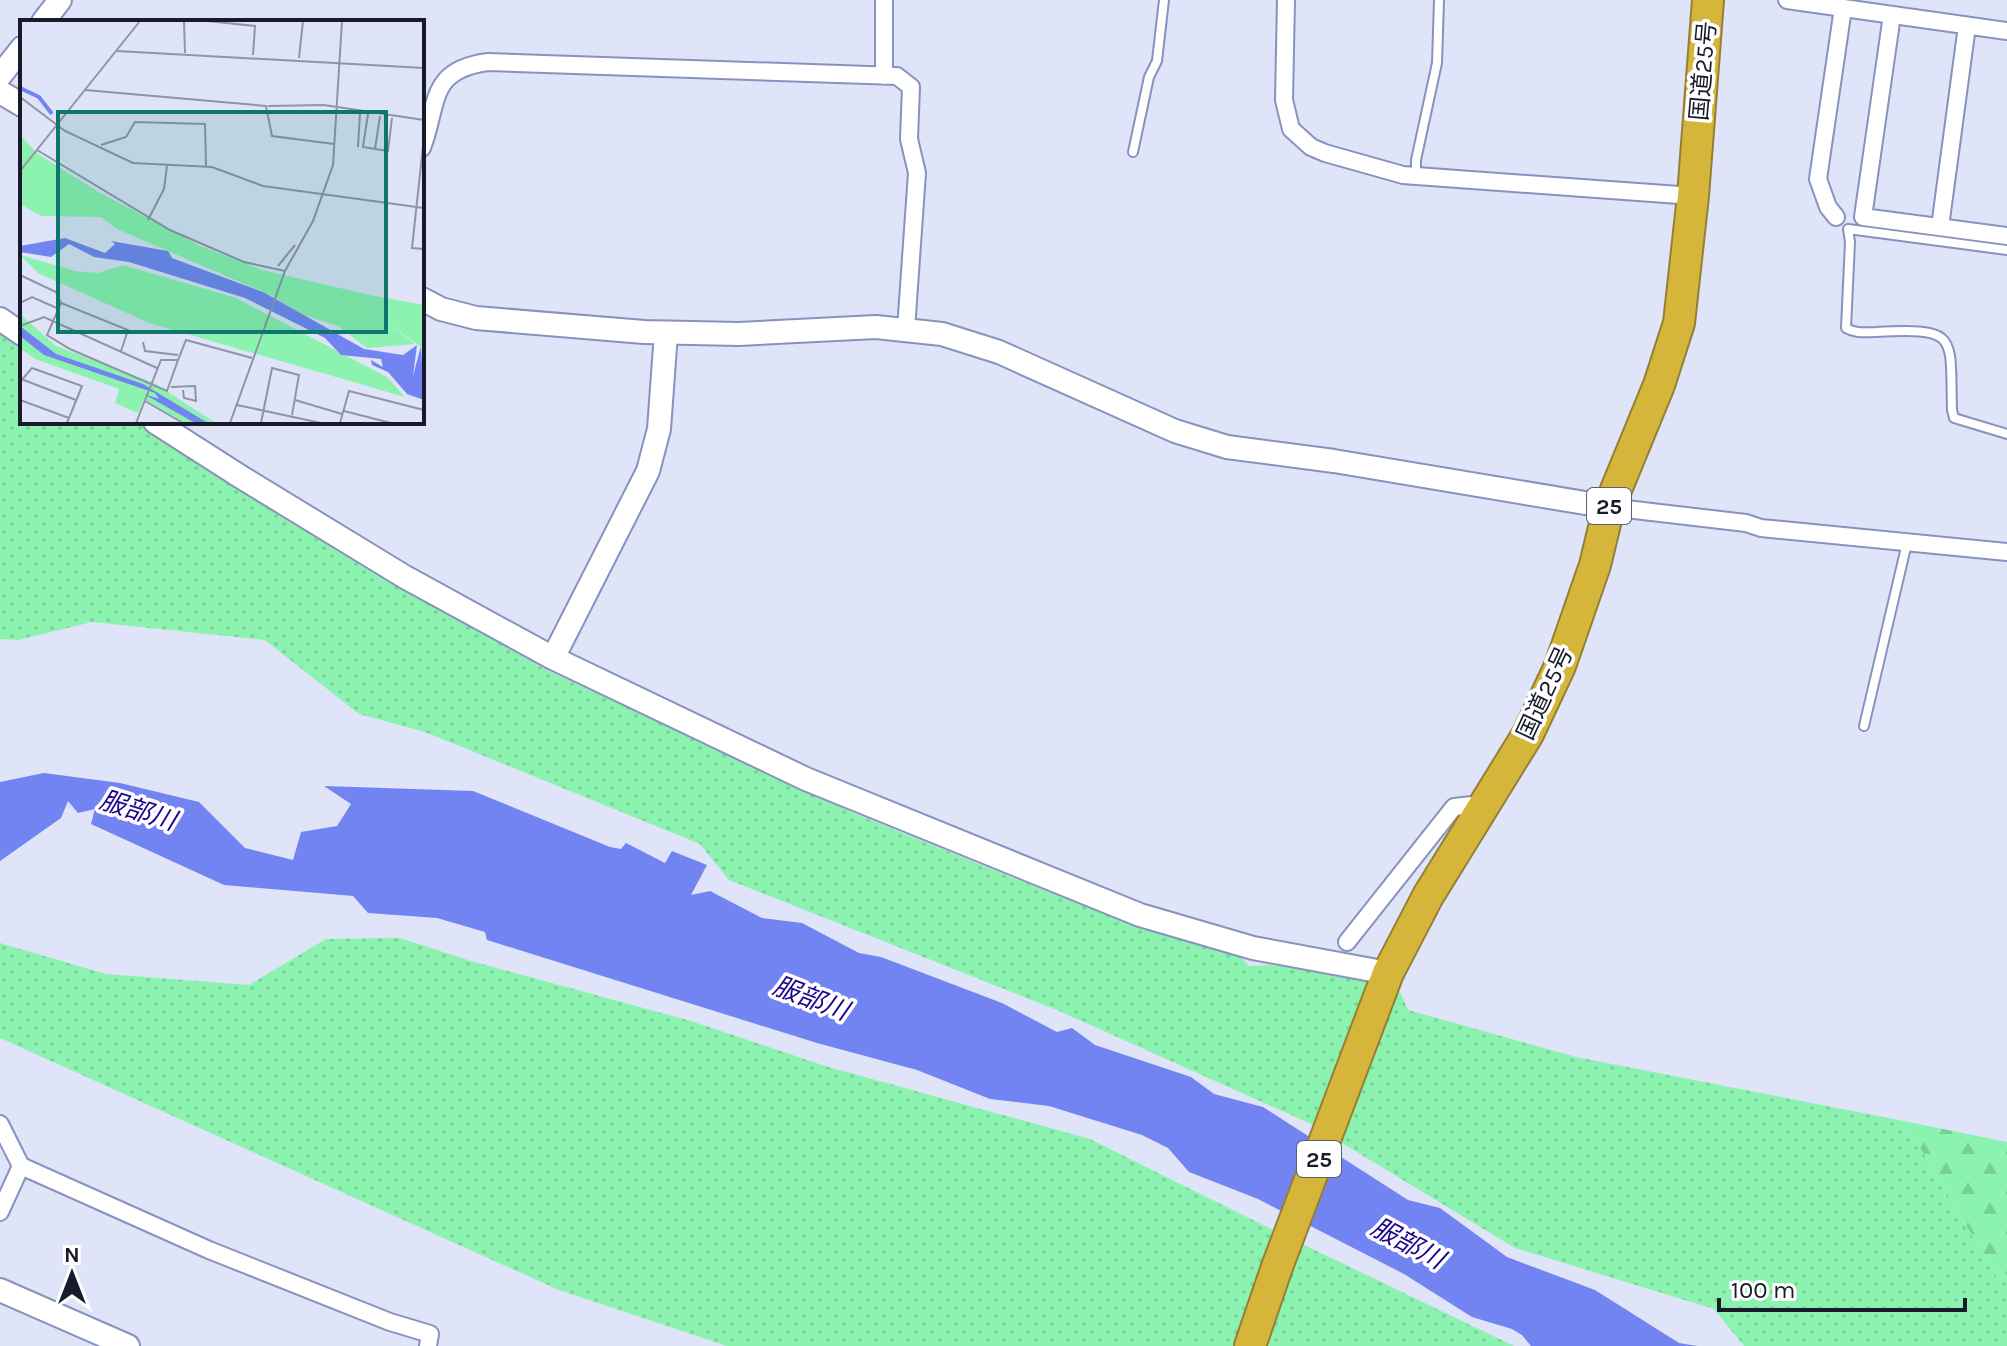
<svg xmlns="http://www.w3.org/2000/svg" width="2007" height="1346" font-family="Karla,'Noto Sans JP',sans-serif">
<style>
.grass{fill:url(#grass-dots)}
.forest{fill:url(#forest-firs)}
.water{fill:#7284f2}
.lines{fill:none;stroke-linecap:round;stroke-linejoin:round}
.lane-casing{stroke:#8792bf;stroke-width:12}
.street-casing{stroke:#8792bf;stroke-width:20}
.secondary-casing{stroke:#8792bf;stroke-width:26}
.highway-casing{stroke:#938035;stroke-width:34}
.lane{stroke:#fff;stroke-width:8}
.street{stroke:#fff;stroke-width:16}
.secondary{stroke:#fff;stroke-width:22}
.highway{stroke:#d6b63a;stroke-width:30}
.labels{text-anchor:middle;stroke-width:7;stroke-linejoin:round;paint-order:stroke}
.shield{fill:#fff;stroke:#5d5f6b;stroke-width:2}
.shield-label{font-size:22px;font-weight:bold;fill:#171b2c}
.street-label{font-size:24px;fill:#171b2c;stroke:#fff}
.water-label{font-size:26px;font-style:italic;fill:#20058f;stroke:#fff}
.inset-river{fill:none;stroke:#7284f2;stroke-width:4}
.inset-road{fill:none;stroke:#8f94a6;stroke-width:2}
.view{fill:#0f766e;fill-opacity:0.15;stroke:#0f766e;stroke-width:4}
.inset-edge{fill:none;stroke:#171b2c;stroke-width:4}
</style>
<defs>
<pattern id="grass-dots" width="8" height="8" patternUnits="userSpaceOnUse" patternTransform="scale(2)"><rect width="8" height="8" fill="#8cf2af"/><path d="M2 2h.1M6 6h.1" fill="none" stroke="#78cf97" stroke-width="1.8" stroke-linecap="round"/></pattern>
<pattern id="forest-firs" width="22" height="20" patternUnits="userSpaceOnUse" patternTransform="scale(2)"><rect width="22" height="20" fill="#8cf2af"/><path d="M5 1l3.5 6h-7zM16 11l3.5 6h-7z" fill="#78cf97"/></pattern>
</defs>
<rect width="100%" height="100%" fill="#dfe4f8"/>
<path class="grass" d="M0 334 22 348V422H137L406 589 549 671 856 814 1046 891 1188 941 1237 953 1249 966C1299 962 1352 975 1400 992L1408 1010 1576 1057 1904 1121 1997 1277 2007 1284V1346H1744L1714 1309 1515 1248 1309 1123 1057 1010 729 880 700 844 425 732 359 714 265 640 92 622 18 640 0 639Z
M400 938 471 961 691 1021 825 1066 1090 1139 1269 1228 1514 1346H727L559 1290 0 1038V943L106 974 249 985 326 939Z"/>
<path class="forest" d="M1904 1121 2007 1142V1284L1997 1277Z"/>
<path class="water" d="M44 773 120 783 199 802 245 848 293 860 301 832 337 826 351 804 324 786 473 791 610 847 621 849 626 843 665 863 672 851 707 865 691 895 710 891 762 918 802 923 859 953 881 957 1002 1003 1057 1032 1072 1028 1095 1045 1191 1077 1214 1094 1263 1107 1408 1200 1440 1208 1507 1257 1595 1290 1679 1343 1697 1346H1531L1522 1335 1512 1329 1472 1317 1404 1274 1258 1199 1189 1172 1168 1148 1142 1135 1049 1106 990 1099 917 1070 817 1043 487 940 485 932 437 918 368 913 353 896 224 885 91 824 95 809 78 813 68 801 61 818 0 861V782Z"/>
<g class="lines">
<g class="lane-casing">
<path id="lane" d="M1133 152 1149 77 1157 61 1164 0
M1416 177V160L1437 63 1439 0
M2007 250 1848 229 1850 242 1846 328C1856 334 1866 332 1876 332 1959 328 1950 334 1952 410L1954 418 2007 434
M1864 726 1907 543"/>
</g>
<g class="street-casing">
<path id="street" d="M884 0V76
M1286 0 1284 100 1291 129 1311 147 1325 153 1403 175 1693 196
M1787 0 2007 31
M1892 15 1863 217 2007 236
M422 148C439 103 428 70 488 62L897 76 911 87 909 139 917 173 906 329
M1836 217 1828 207 1818 179 1843 8
M1940 227 1967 26
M1609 507 1746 523 1761 528 2007 552
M1347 942 1454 807 1472 805 1483 809
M0 1124 21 1166 209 1250 390 1322 430 1334 428 1346
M0 1212 21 1166"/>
</g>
<g class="secondary-casing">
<path id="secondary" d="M43 22 60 0
M0 76 22 48
M0 92 22 105
M422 299 441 309 476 318 644 332 739 334 876 327 942 334 999 352 1175 431 1227 447 1334 461 1609 507
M0 319 22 334
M155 422 241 477 405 577 553 658 806 779 1140 915 1253 948 1388 973
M553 658 648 471 659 429 666 333
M0 1290 128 1346"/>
</g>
<g class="highway-casing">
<path id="highway" d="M1250 1346 1277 1267 1388 973 1428 896 1528 734 1560 666 1595 565 1609 507 1659 385 1679 323 1693 196 1708 0"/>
</g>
<use href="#lane" class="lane"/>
<use href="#street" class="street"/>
<use href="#secondary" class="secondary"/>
<use href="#highway" class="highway"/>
</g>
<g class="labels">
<g class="shield">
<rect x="1587" y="488" width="44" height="36" rx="6"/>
<rect x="1297" y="1141" width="44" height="36" rx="6"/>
</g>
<g class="shield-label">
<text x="1609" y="514">25</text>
<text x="1319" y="1167">25</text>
</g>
<g class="street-label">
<text transform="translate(1703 71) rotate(-85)" y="8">国道25号</text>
<text transform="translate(1545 693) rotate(-65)" y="8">国道25号</text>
</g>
<g class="water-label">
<text transform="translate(138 810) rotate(17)" y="9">服部川</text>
<text transform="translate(811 998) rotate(21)" y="9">服部川</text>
<text transform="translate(1408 1243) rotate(28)" y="9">服部川</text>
</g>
</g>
<g transform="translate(20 20)">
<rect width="404" height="404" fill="#dfe4f8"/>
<path d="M0 115 18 134 77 171 178 225 242 250 350 275 365 301 395 324 347 328 318 306 286 296 252 276 97 209 81 197 21 196 0 184ZM0 235 55 251 78 253 103 245 216 278 367 357 385 377 129 303 18 253ZM0 294 36 326 134 363 196 403H165L124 379 118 393 95 383 99 369 15 339 0 328Z" fill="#8cf2af"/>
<path d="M350 275 404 285V329L365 301Z" fill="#8cf2af"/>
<path d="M45 218 85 233 95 224 91 221 148 231 152 238 245 273 344 329 383 335 397 325 393 356 401 326 404 380 387 374 368 352 352 345 351 340 363 347 361 339 321 335 305 318 225 278 109 242 74 237 49 224 31 237 0 232V226ZM0 306 36 334 123 364 188 403H175L124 374 139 379 135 373 24 335 0 316Z" fill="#7284f2"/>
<path class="inset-river" d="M0 68 19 77 32 94"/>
<path class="inset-road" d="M164 1 165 33M187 1 235 6 233 35M97 31 404 48M279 38 283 1M65 70 246 86 252 116 314 124M0 77 45 111 113 143 192 147 243 166 404 188M248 86 304 85 404 100M348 94 343 127 368 131 372 98M404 117 392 228 404 229M81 125 106 117 115 102 185 104 186 146M338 127 340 93M355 129 360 96M17 130 150 210 224 242 265 251M0 151 120 1M128 200 144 169 147 146M258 246 275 225M0 255 36 272 41 283 108 310 101 331M0 283 12 277 39 289M41 283 27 315 50 329 147 371 158 340M0 306 24 297 137 348M123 322 125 331 158 335M1 359 56 380M0 362 12 348 62 366 47 403M151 367 175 366 176 381 164 378 163 370M0 380 49 398M275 380 322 394M125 381 163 403M217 385 301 403M324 391 371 403M116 403 141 340H158L166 320 232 338M210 403 265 251 293 201 313 145 322 1M241 403 252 348 279 355 272 395M320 403 329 371 404 390"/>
<path class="view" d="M38 92H366V312H38Z"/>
<rect width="404" height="404" class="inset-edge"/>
</g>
<g transform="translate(72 1274)" stroke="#ffffff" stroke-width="6" paint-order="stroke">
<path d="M0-6L14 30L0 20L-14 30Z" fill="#171b2c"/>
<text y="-12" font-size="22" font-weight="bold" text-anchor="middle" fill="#171b2c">N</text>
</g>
<path d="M1719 1298v12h246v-12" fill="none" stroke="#171b2c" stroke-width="4"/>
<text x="1731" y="1298" font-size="24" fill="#171b2c" stroke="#ffffff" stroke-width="6" paint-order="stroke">100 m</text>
</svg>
